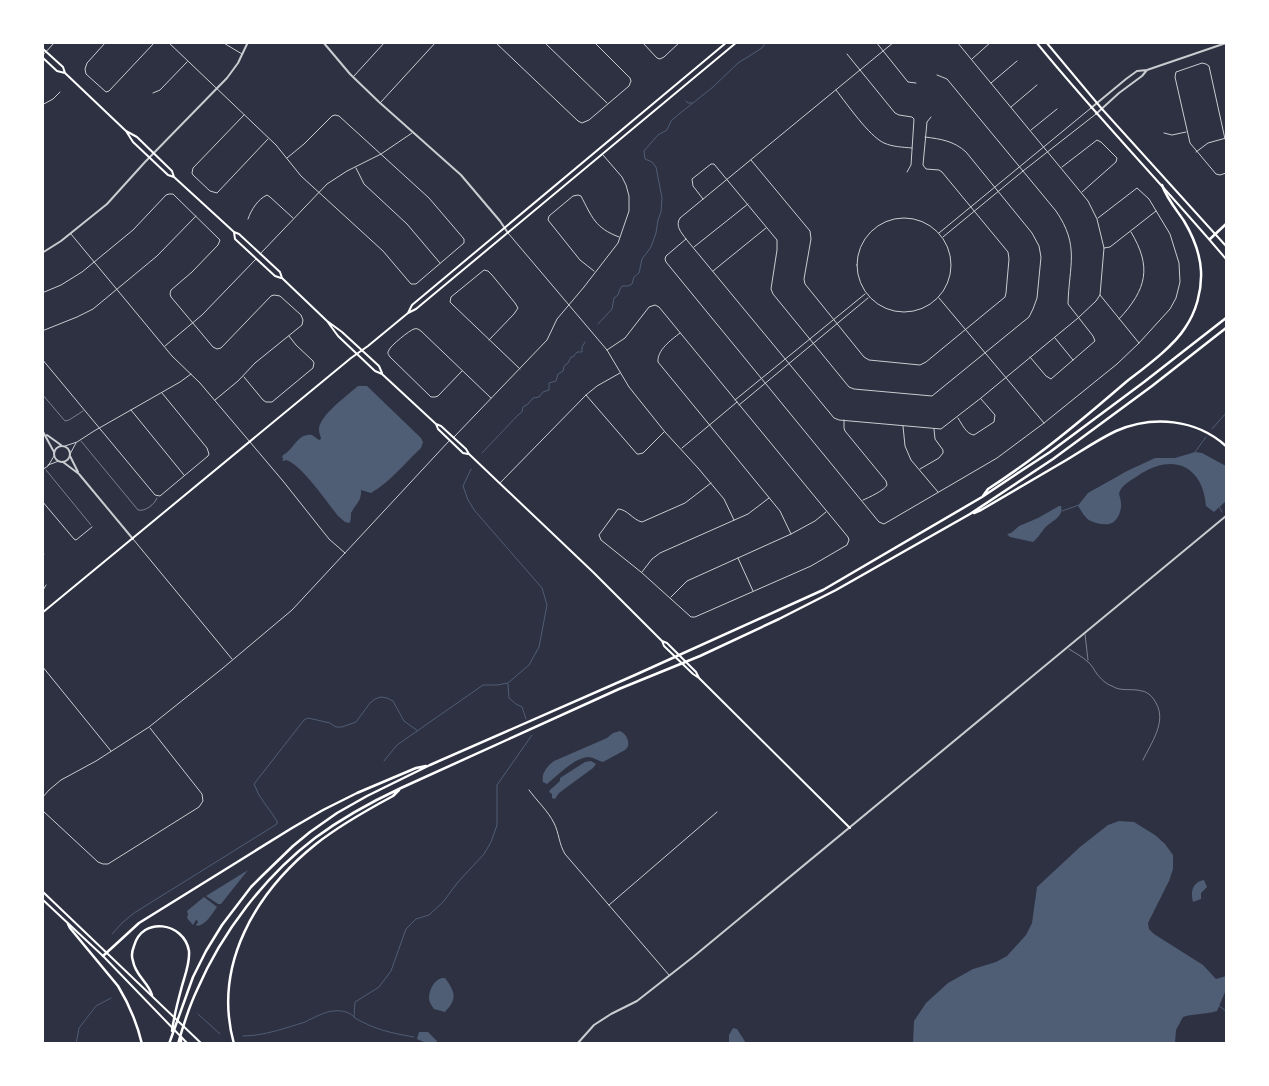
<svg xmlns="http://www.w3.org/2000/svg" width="1269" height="1086" font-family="Poppins,sans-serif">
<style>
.water{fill:#4f5d75}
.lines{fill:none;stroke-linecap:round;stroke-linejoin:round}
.stream{stroke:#4f5d75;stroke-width:1}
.service{stroke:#caccd0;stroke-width:0.5}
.minor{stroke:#caccd0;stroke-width:1}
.tertiary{stroke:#caccd0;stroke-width:2}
.secondary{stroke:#fff;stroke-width:2}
.motorway{stroke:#fff;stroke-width:2.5}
</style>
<rect width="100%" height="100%" fill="#2d3142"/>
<path class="water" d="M358 386H367L421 438 423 442 421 448C405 463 390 482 371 493L361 490C362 501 355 505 351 513 351 515 351 520 350 522L349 523 345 522 338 516C327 502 301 464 286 460L284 461 282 460 284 458H282L283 455C294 450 297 433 312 435L319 440 321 439C321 436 319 434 319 431 317 417 348 395 358 386Z
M1195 452 1202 453 1226 466V501L1214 512 1206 506C1203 467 1175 453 1142 473 1135 478 1126 482 1121 489 1117 495 1121 497 1121 503 1122 510 1118 520 1112 523 1108 525 1105 524 1101 524 1086 521 1086 518 1078 506L1080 503 1088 493 1127 471 1155 458H1175Z
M1059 506H1061C1064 518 1050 521 1044 529 1040 534 1038 538 1033 542L1010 537 1007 534 1011 533 1019 526 1038 518Z
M620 731C627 734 632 745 625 750L603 762C598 761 593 757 588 757 574 758 557 776 547 784L543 782C541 774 547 766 554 761L607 738 613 733Z
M591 761 596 764 593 768 559 793 555 799 552 798V794L549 792 550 790 560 781V778L585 762Z
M1119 821 1134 822 1155 835 1165 844 1173 855V869L1169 881 1148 923 1149 929 1154 934 1203 965 1216 979 1226 976V990L1217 1011C1204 1015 1195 1013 1183 1017L1176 1030 1175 1043H913L914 1021 926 1003 948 983 973 969 996 962 1007 956 1026 935 1032 923 1037 887 1080 847 1108 825Z
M248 870 221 904H218L206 896Z
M1204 880 1207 887 1201 893V899L1193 902C1190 891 1193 882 1204 880Z
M204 897 217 907C212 914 206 925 197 926L196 924 198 923 197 920H196L193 925 187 918 188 914 187 911Z
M442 978H445C456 993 457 999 445 1012L434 1009C432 1006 429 1002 429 998 429 990 434 980 442 978Z
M733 1028 737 1029 746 1043H729V1035Z
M419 1032H428L437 1041V1043H426L417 1039Z"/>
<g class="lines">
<path class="stream" d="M686 101 688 103H692
M598 324 612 309 614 298 618 295 620 289 622 286H628L632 284 634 277 639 273 642 259 651 247 656 233 658 220 661 212 662 198 656 167 652 162 645 159 644 151 658 135 667 130 671 121 679 114 713 87 738 63 762 48 766 42
M1212 429 1226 413
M1195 452 1206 437
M482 453 518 415 522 412 523 407 528 404 533 398 539 397 543 392 549 390V383L556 381 558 374 563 371 564 366 568 363 571 357H573L577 352H582V347L585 342
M1219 506 1222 512
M1062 511 1079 505
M508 684 509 698 516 704 522 707 526 719
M384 761 397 745 483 685H497L508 683 529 665 539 647 547 605 542 588 475 511 468 500 463 486 471 469
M112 934 123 922 134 913 277 824V821L259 795 254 784 304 720 308 718 330 723 336 727H342L356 722 370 703 375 699 381 697 387 698 393 701 404 721 418 731
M1218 1005 1226 1011
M198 1014 220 1034
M354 1017 355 1002 379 987 391 971 406 929 416 919 429 915 443 902 458 882 484 854 491 842 497 825V785L532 735
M243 1036C263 1036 286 1028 305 1022 313 1018 326 1011 334 1011 342 1010 350 1012 355 1018 376 1030 391 1033 414 1037
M76 1044 79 1028 96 1006 111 998"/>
<path class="service" d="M42 394 65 421 69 420 83 411
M81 441 138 510C145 512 155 504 157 498
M46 470 91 525
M1085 634 1088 660
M1069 649C1075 653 1083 657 1088 662 1092 665 1094 670 1097 674 1101 679 1106 684 1112 686 1121 692 1132 688 1142 691 1148 692 1153 697 1156 703 1167 722 1151 743 1143 760"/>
<path class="minor" d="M106 42 87 63 85 69 86 74 106 92 109 91 155 42
M168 42 276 145 301 176 383 251 411 284H416L464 243V239L429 198 339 116 335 115 332 116 304 144 287 158
M222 42 242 54
M495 42 578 121 582 123 589 120 629 86 631 81 630 78 594 42
M544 42 607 103
M642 42 657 58 660 59 664 57 680 42
M876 42 908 82 916 83
M894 42 680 218C675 226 681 232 686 239L834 418 839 420 941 429 981 398 1078 318 1096 301 1100 295 1104 248 1097 219 1088 201 957 42
M847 54 895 113 899 115 912 117 914 119 911 165 907 172
M42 56 55 42
M972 59 991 42
M937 75 947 79 1056 211C1080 246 1069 265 1068 304L1093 336 1095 341 1051 379 1046 376 1030 357
M354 76 385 42
M991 83 1017 61
M836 90C847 104 869 136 884 143 893 147 902 147 912 148
M153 93 160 90 187 62
M381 102 436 42
M42 105 53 99 60 92
M1011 107 1037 85
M244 115 193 168 192 173 193 175 210 191 217 193 268 139
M1031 130 1057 109
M1164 133 1172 135 1186 132
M1225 139 1209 66 1206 64 1202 63 1176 72 1175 77 1190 143 1216 174 1220 175 1226 173
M1196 152 1208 143 1226 138
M751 160 810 231 811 239 804 279 805 284 864 357 869 360 920 365 926 362 1005 297 1006 293 1009 259 1008 252 942 172 939 170 926 169 923 165 927 122 931 117
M1062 167 1097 140 1101 142 1117 158 1116 162 1082 192
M356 168 364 184 407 224 440 263
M703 199 693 186 692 179 711 164H714L777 240V250L771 289 773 294 849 387 854 389 932 396 1029 317 1033 309 1037 298 1041 257 1039 246 1032 233 966 152C954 141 941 139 925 137
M857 265a47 47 0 1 1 94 0a47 47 0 1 1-94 0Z
M248 219C251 210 258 199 267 195L270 197 293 218
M508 233 607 350 629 387 665 432 698 468 724 499 734 520
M939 233 1091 108
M71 234 172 356 200 383 283 481 329 539 345 553
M943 237 1023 171 1096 114
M686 239 666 256 665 259 666 262 879 522 884 524 997 458 1044 423 1117 364 1139 343 1170 309 1176 298 1180 282 1179 263 1170 234 1149 199 1137 188 1098 218
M694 247 748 204
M1104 248 1110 247 1156 211
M260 254 327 184 347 171 381 154 412 133
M594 271 580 260 548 220 549 216 573 196 578 195 581 196C592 217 595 228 619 237
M713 271 766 228
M42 293 61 285 82 272 133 230 166 195 169 194H173L220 240 218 245 192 272 171 290 170 294 171 297 213 347 217 349 221 348 271 296 274 295 280 296 301 315 303 320 302 325 255 363 238 381 215 400
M1100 295 1139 343
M939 298 1044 423
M1119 319C1147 289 1152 267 1131 232
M42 331 77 317 93 309 157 256 196 216
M680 333C671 340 657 350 658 362L780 511 791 534
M1055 338 1073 360
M489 340 514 314 518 308 515 303 492 275 488 271 484 270 451 297 450 302 453 305 520 369
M165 346 202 315 256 259
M607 350 625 338 649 307 655 305 659 307 848 537 849 540 847 545 811 566 695 617H691L641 572 601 540 599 535 618 509C627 509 633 520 642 522L685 503 711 483
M42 359 155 495 160 496 208 456 209 454 207 448 162 393
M462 371 438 396 435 397H431L390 357C388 354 387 353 389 350 390 346 410 330 414 329 417 328 418 329 421 331L491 398
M244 377 263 400 266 402H272L313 368 314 363 313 361 296 345 289 336
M586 395 637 454H639L643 453 664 432
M735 400 865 294
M739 405 868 298
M131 410 184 475
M958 418C962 424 966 434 974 435L994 422 995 415 981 399
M844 420V428L845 431 886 481C886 482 887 484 887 485 885 490 868 498 863 500
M903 426 905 446 911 460 938 492
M454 437 547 340 557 319 584 287 618 243 629 211V196L626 185 622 177 603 155
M65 446 77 442 94 431 180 382 191 374
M682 448 737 402
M70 454 76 443
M48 465 59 461
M920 469 939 458 943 453V450L935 439 934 429
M42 470 48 466 54 456
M500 483 586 395 597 386 620 373
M42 501 74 539 76 540 92 527
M133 539 232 659
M42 553 44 554
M738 558 753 591
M642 572 652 559 660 553 748 514 769 498
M42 592 46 585
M671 597 687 581 791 534 815 521 826 512
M42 666 111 751
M529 790C537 801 548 811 554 823 559 833 559 844 565 854L669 975
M42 798 49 790 61 780 96 761 149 727 223 668 292 610 449 441
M42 810 98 862 103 864H108L199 807 203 801 202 794 150 728
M609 905 717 812"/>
<path class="tertiary" d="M323 42 350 74 379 102 461 175 500 221 508 233
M1091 108 1126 79 1137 71 1147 70 1226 43
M1096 114 1119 93 1142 76 1147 70
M42 253 61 241 107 204 145 162 227 78 238 63 248 42
M42 430 54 452
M47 435 61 445
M54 454a8 8 0 1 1 16 0a8 8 0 1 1-16 0Z
M70 456 78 472
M63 462 79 474 133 539
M577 1044 594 1025 611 1014 637 1001 693 957 1226 516"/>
<path class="secondary" d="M1036 42C1097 117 1164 186 1226 259
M1046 42 1102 109 1226 246
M42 48 63 67 65 73 126 131 137 137 172 171 174 177
M42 57 57 71 65 73
M126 131 133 142 168 175 174 177 234 232 239 234 280 272 282 278 327 321 342 332 379 366 382 373
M234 232 235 239 275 276 281 278
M408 313 412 305 727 42
M327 321 338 336 375 371 382 374 436 424 441 426 466 449 469 454 593 572 662 641 664 646 693 674 699 678 850 828
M436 424 438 429 463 453 468 454
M42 613 351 358 368 346 408 313 416 309 434 294 737 42
M662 641 667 643 696 672 699 678
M42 891 202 1044
M42 899 103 956 188 1044"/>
<path class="motorway" d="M1210 239 1226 224
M983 496 988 489C1005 478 1022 466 1038 454 1068 432 1097 407 1126 382 1144 368 1173 347 1185 328 1196 312 1202 291 1201 271 1200 253 1193 236 1184 221 1176 209 1167 199 1162 185
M974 513 981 510C1008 494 1036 478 1063 462 1080 452 1097 440 1116 431 1153 415 1196 419 1226 446
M68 924 70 928 118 986C129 1004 137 1023 142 1044
M103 956 139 923 292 828 323 810 357 793 416 768 426 766
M152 995C148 982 135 975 133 961 131 956 132 951 134 946 142 916 184 922 189 951 190 963 185 975 182 986 178 1001 174 1015 172 1031
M169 1044 193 977 206 951 222 925 251 887 262 876 293 846 310 832 337 813 367 796 430 765 635 675 823 590 982 497 1015 475 1050 452 1144 382 1226 318
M178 1044C183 1026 189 1007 197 990 222 932 265 876 315 838 342 818 371 802 401 788L619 689 700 656 779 619 836 590 970 514 1053 459 1152 386 1226 328
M181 1044V1037
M234 1044C212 965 256 892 316 844 340 825 367 810 393 796L399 790"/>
</g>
<rect width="1269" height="1086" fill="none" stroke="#ffffff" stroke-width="88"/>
</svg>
